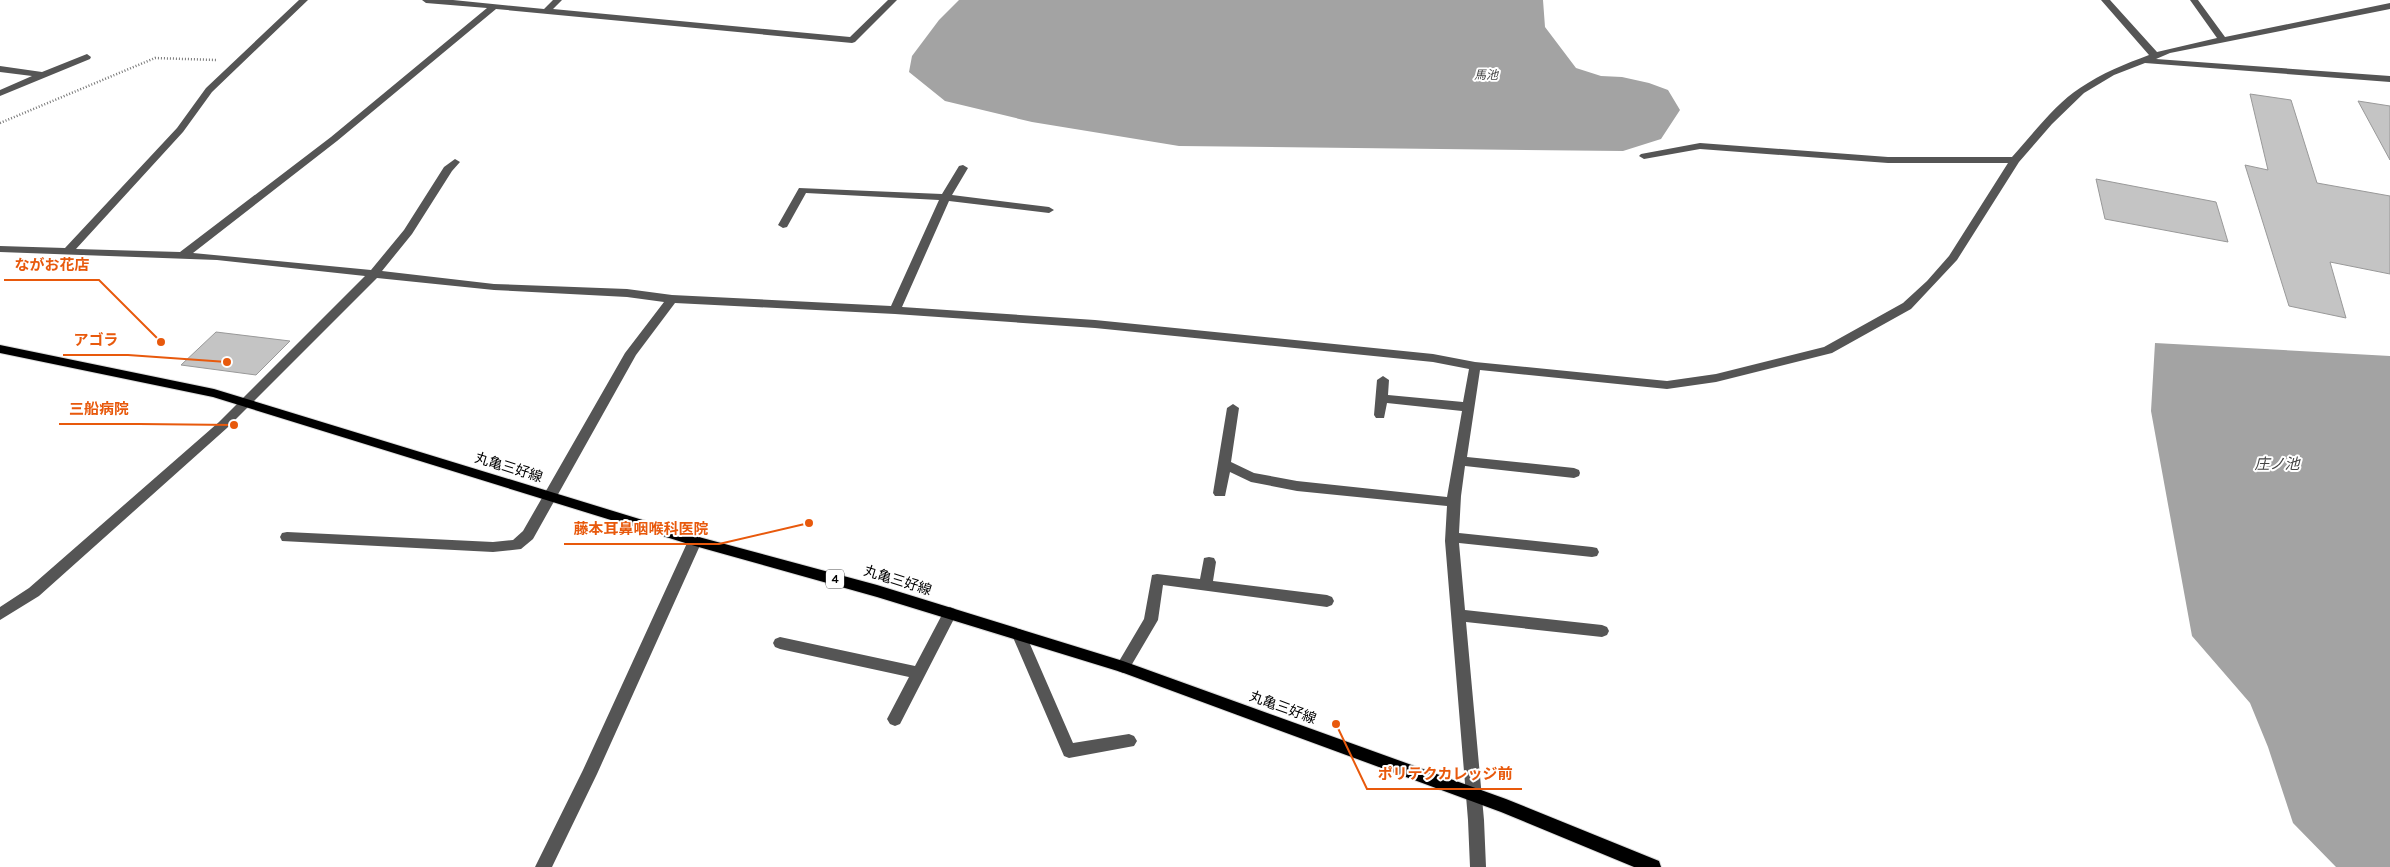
<svg xmlns="http://www.w3.org/2000/svg" width="2390" height="867" font-family="Karla,'Noto Sans JP',sans-serif">
<style>
.water{fill:#a3a3a3}
.building{fill:#c4c4c4;stroke:#999}
.lines{fill:none;stroke-linecap:round;stroke-linejoin:round}
.major-casing{stroke:#dbdbdb;stroke-width:2}
.path{stroke:#777;stroke-width:2.5;stroke-dasharray:1 2;stroke-linecap:butt}
.minor{fill:#555;fill-rule:evenodd}
.major{fill:#000;fill-rule:evenodd}
.labels{text-anchor:middle;stroke-width:4;stroke-linejoin:round;paint-order:stroke}
.far-water-label{font-size:12px;font-style:italic;fill:#444;stroke:#fff}
.shield{fill:#fff;stroke:#4c4c4c;stroke-width:1}
.shield-label{font-size:12px;font-weight:bold;fill:#000}
.street-label{font-size:14px;fill:#000;stroke:#fff}
.water-label{font-size:15px;font-style:italic;fill:#444;stroke:#fff}
.leader{fill:none;stroke:#e8590c;stroke-width:2}
.callout-dot{fill:#e8590c;stroke:#fff;stroke-width:2}
.callout-label{font-size:15px;text-anchor:middle;font-weight:bold;fill:#e8590c;stroke:#fff;stroke-width:4;stroke-linejoin:round;paint-order:stroke}
</style>
<rect width="100%" height="100%" fill="#fff"/>
<path class="water" d="M959 0H1543L1545 27 1576 68 1601 76 1622 77 1649 83 1668 90 1680 110 1661 139 1623 151 1179 146 1032 122 945 101 909 72 912 56 939 20Z
M2155 343 2390 356V867H2336L2293 823 2268 747 2250 703 2192 636 2151 411Z"/>
<path class="building" d="M2250 94 2291 100 2317 183 2390 196V274L2330 262 2346 318 2289 306 2245 165 2268 170Z
M2358 101 2390 106V160Z
M2096 179 2216 202 2228 242 2105 219Z
M216 332 290 341 256 375 181 365Z"/>
<g class="lines">
<g class="major-casing">
<path id="major" d="M0 345 214 389 695 536 877 585 1123 661 1506 799 1659 861 1661 867H1634L1501 812 1121 672 877 597 695 546 213 397 0 353Z"/>
</g>
<path class="path" d="M0 123 155 58 216 60"/>
<path class="minor" d="M299 0H308L212 92 183 132 76 249 180 252 331 137 487 8 426 3 422 0H453L544 9 553 0H562L553 9 850 37 888 0H897L855 42 852 43 496 9 337 141 193 253 371 270 404 230 444 167 455 159 460 162 452 171 412 234 382 271 494 284 627 289 672 295 891 306 939 200 806 193 787 227 783 228 778 225 799 188 942 194 959 166 963 165 968 168 952 195 1049 207 1054 210 1049 213 949 201 902 307 1095 320 1433 354 1475 362 1667 381 1716 374 1824 347 1903 303 1927 281 1949 256 2008 163H1888L1700 149 1644 159 1639 156 1641 154 1700 143 1888 157H2012C2031 136 2056 103 2080 88 2102 73 2125 64 2149 55L2101 0H2110L2157 52 2217 38 2190 0H2198L2225 37 2390 3V9L2170 53 2156 59 2390 76V82L2145 63 2114 75 2084 93 2052 124 2019 162 1957 260 1911 309 1832 353 1716 382 1667 389 1480 370 1467 457 1574 468 1579 470 1580 473 1579 476 1574 478 1465 466 1461 496 1459 533 1592 547 1597 548 1599 552 1597 556 1592 557 1459 543 1465 610 1602 625 1607 627 1609 631 1607 635 1602 637 1466 622 1484 820 1486 867H1470L1468 820 1445 541 1447 506 1297 491 1251 482 1230 472 1225 496H1215L1213 493 1227 408 1233 404 1239 408 1231 462 1254 473 1297 481 1447 497 1462 411 1387 403 1384 418H1376L1374 415 1377 380 1383 376 1389 380 1388 395 1463 402 1469 369 1433 362 1095 328 895 314 675 303 636 355 533 539 521 549 493 552 282 541 280 537 282 533 287 532 493 542 513 540 523 531 625 353 664 302 627 297 494 290 377 278 227 428 39 596 0 620V607L29 588 219 422 365 276 217 260 0 252V246L65 248 177 128 206 88Z
M87 54 91 57 90 59 0 96V90L32 76 0 72V66L42 72Z
M695 536 700 537 702 541 597 774 552 867H535L583 770 688 541 690 537Z
M1209 557 1214 558 1216 562 1213 581 1327 595 1332 597 1334 601 1332 605 1327 607 1163 585 1158 620 1128 671 1123 673 1118 671 1116 667 1118 663 1144 619 1152 575 1157 574 1200 579 1204 558Z
M950 607 955 609 957 613 900 724 895 726 890 724 887 719 909 677 780 649 775 647 773 643 775 639 780 637 915 666 945 609Z
M1019 629 1024 631 1026 635 1073 743 1129 734 1134 736 1137 741 1134 746 1069 758 1064 756 1012 635 1014 631Z"/>
<use href="#major" class="major"/>
</g>
<g class="labels">
<g class="far-water-label">
<text x="1486" y="79">馬池</text>
</g>
<rect class="shield" x="826" y="569.5" width="18" height="19" rx="4"/>
<g class="shield-label">
<text x="835" y="583">4</text>
</g>
<g class="street-label">
<text transform="translate(509 467) rotate(17)" y="5">丸亀三好線</text>
<text transform="translate(898 580) rotate(17)" y="5">丸亀三好線</text>
<text transform="translate(1283 707) rotate(20)" y="5">丸亀三好線</text>
</g>
<g class="water-label">
<text x="2277" y="469">庄ノ池</text>
</g>
</g>
<path class="leader" d="M161 342L99 280H4M227 362L128 355H63M234 425L139 424H59M809 523L719 544H564M1336 724L1367 789H1522"/>
<g class="callout-dot">
<circle cx="161" cy="342" r="5"/>
<circle cx="227" cy="362" r="5"/>
<circle cx="234" cy="425" r="5"/>
<circle cx="809" cy="523" r="5"/>
<circle cx="1336" cy="724" r="5"/>
</g>
<g class="callout-label">
<text x="52" y="270">ながお花店</text>
<text x="96" y="345">アゴラ</text>
<text x="99" y="414">三船病院</text>
<text x="641" y="534">藤本耳鼻咽喉科医院</text>
<text x="1445" y="779">ポリテクカレッジ前</text>
</g>
</svg>
